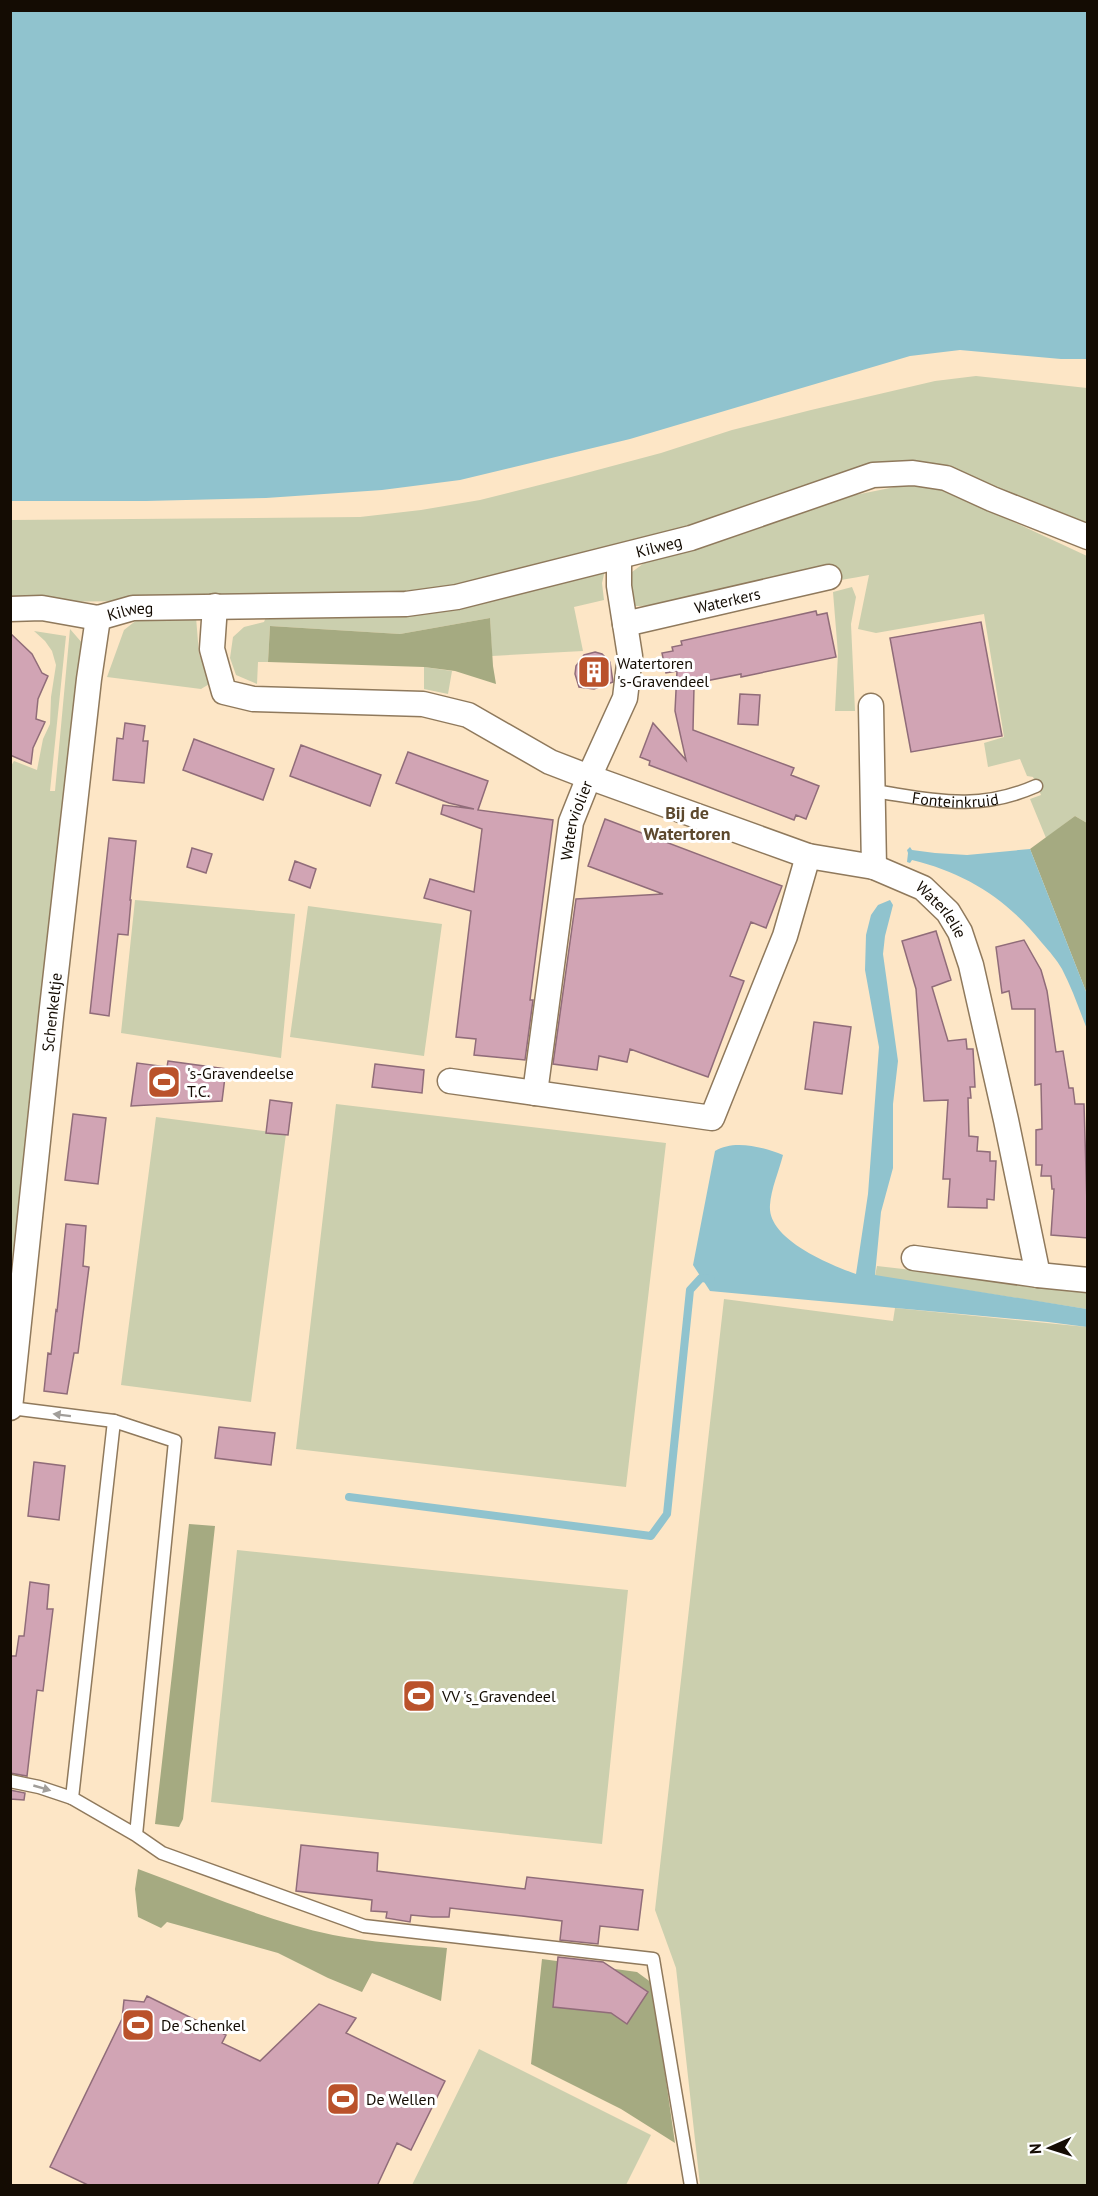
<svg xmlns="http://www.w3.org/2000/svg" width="1098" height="2196" font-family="'PT Sans',sans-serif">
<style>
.green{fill:#cbcfae}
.forest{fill:#a5aa81}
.water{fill:#90c3ce}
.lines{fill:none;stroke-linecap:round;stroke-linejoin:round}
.stream{stroke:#90c3ce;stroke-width:8}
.building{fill:#d1a4b4;stroke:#906c79;stroke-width:1.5}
.service-casing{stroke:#8f795c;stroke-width:15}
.minor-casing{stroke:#8f795c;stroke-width:27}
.service{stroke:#fff;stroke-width:12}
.minor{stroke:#fff;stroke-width:24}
.oneway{fill:#a19e9a}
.labels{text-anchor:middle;stroke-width:6;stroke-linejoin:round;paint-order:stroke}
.street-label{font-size:16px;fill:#140c03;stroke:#fff}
.poi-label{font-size:16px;fill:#140c03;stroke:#fff;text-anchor:start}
.neighbourhood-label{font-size:18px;font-weight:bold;fill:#5c482d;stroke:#fff}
</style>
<rect width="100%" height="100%" fill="#fde6c6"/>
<path class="green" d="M976 376 1087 388V525L1046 506 946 469 858 470 817 482 615 552 514 574 414 592 245 600 31 602 11 605 10 520 360 517 421 510 480 500 571 477 661 453 732 430 811 410 935 381Z
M932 484 1087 556V823L1075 816 1046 838 1030 799 1041 795 1033 777 1027 776 1020 759 988 767 984 743 1004 737 984 614 876 633 858 629 869 575C814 586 759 588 703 595 681 597 658 607 635 606L630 597 632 572 648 560 760 527 855 495 900 486Z
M605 570 602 583 604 600 574 607 583 651 492 656 490 618 400 634 270 626 268 662H258L257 684 236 675 230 658 233 637 244 627 264 622 266 617Z
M852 587 856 597 851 624 855 711H835L838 654 833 592Z
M196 617 199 654 211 683 201 689 107 677 124 630 138 619Z
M70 629 83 644 11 1343V766L14 761 37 770 43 739 50 724 51 697 56 665 52 651 45 641 34 631 66 636 50 791H55Z
M424 667 452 671 448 694 424 689Z
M135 900 295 914 281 1058 121 1033Z
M308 906 442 924 424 1056 290 1037Z
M336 1104 666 1143 626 1487 296 1449Z
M156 1117 286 1134 251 1402 121 1385Z
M877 1266 1087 1290V1309L875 1276Z
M724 1299 893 1321 895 1308 1087 1327V2185H700L676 1968 655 1910Z
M237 1550 628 1590 602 1844 211 1802Z
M479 2049 651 2135 626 2185H412Z"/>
<path class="forest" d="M490 618 493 666 496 684 455 671 424 667 268 662 270 626 400 634Z
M1075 816 1087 823V994L1030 849Z
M189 1524 215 1526 183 1819 179 1827 155 1824Z
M138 1869C202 1892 266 1921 333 1935 371 1942 409 1945 447 1948L441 2001 372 1973 362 1992 328 1978 278 1953 167 1922 161 1928 138 1917 135 1889Z
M542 1959 637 1972 652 1983 675 2143 621 2109 531 2064Z"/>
<path class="water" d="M11 10 1087 11V359H1061L960 350 910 356 630 439 460 480 382 490 266 498 146 501H11Z
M910 847 912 850 935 853 967 855 1030 849 1087 994V1029C1079 1009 1072 988 1062 969 1057 960 1049 951 1042 943 1008 900 966 873 912 860L910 863 907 862 908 853 907 850Z
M890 900 893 905 885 936 883 954 898 1061 893 1104V1168L881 1212 875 1275 1087 1309V1327L1048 1322 710 1291 693 1265 715 1151C734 1139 763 1147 783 1155 779 1171 771 1189 770 1205 767 1239 829 1264 856 1274L868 1194 879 1047 865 970 866 935 871 915 878 905Z"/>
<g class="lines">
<path class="stream" d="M349 1497 651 1536 667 1514 690 1290 701 1278 711 1279"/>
</g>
<path class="building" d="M816 611 817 615 827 613 836 657 741 677V674L696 683 694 687 693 730 794 768 791 775 819 786 806 819 796 815 794 820 689 780 649 765 650 761 640 757 653 723 686 760 675 711 677 671 666 673 662 653 673 651 672 647 682 645 681 641Z
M981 622 1002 736 911 752 890 638Z
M10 633 32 654 42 673 48 676 38 699 36 719 45 722 33 748 31 764 10 755Z
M595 652 602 654 610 662 613 682 594 689 579 687 575 674 576 666 584 655Z
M740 694 760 695 758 725 738 724Z
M125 723 145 726 143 741H148L144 783 113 780 117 738 123 739Z
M194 739 274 769 263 800 183 770Z
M301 745 381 775 370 806 290 776Z
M408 752 488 781 478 810 553 820 530 1000H533L525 1060 474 1055 476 1039 456 1037 471 911 424 898 430 879 474 892 482 829 441 814 443 805 474 809 449 803 396 783Z
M605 819 782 886 766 928 751 922 730 976 744 981 708 1077 630 1049 627 1062 599 1056 597 1070 553 1064 576 899 663 894 588 866Z
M109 838 136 841 130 900H131L128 935 118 934 109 1016 90 1013Z
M192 848 212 854 206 873 187 867Z
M295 861 316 869 310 888 289 880Z
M936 931 951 980 932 987 948 1041 966 1039 967 1049H973L975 1087H970L971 1098H968L969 1136 978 1137 977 1151 990 1152V1161H996L994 1200 987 1199V1208L948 1207 950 1179H943L948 1100 924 1101 916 989 902 941Z
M1024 940 1041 970 1047 991 1056 1052 1063 1051 1069 1088H1073L1075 1104H1084L1088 1238 1051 1235 1054 1189H1052L1051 1176H1041L1042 1165H1036V1130L1042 1129 1041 1084 1035 1085V1009H1012L1009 991 1002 993 996 947Z
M814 1022 851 1027 842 1094 805 1089Z
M168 1061 226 1069 222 1101 131 1106 137 1063 167 1067Z
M375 1064 424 1070 422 1093 372 1087Z
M270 1100 292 1103 288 1135 266 1133Z
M73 1114 106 1118 98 1184 65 1180Z
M66 1224 86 1226 83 1266 89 1267 78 1353H74L67 1394 44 1391 48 1353 51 1354 56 1310 57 1311Z
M219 1427 275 1433 271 1465 215 1458Z
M34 1462 65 1466 59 1520 28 1516Z
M30 1582 49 1585 47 1609H53L43 1691 37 1690 27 1776 10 1773V1656H16L19 1636H24Z
M10 1790 25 1793 24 1800 10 1799Z
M301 1845 378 1853 377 1871 525 1889 527 1877 643 1890 638 1930 600 1926 598 1944 560 1940 562 1921 522 1916 450 1908 449 1917H432L411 1915 410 1922 386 1918 387 1912 371 1911 372 1900 296 1891Z
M558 1957 603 1962 648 1992 627 2024 611 2013 553 2007Z
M147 1996 226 2035 222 2043 260 2061 319 2004 356 2018 346 2033 445 2081 411 2150 397 2143 377 2186H90L50 2167 122 2019 124 2000 144 2002Z"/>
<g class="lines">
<g class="service-casing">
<g id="service">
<path id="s1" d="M874 791C935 800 977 812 1036 786"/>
<path d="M11 1408 114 1421"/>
<path d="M10 1781 39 1787 72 1798"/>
<path d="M136 1835 175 1441 114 1421 72 1798 136 1835 162 1853 364 1926 653 1959 691 2186"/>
</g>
</g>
<g class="minor-casing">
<g id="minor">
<path id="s2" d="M215 606 212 649 224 692 253 699 423 704 468 715 550 762 589 777 808 856 874 867 923 888 948 912 960 932 971 965 1006 1120 1038 1275"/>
<path id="s3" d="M10 609 42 608 98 618 133 608 406 604 457 597 691 538 873 475 913 473 946 478 992 499 1088 537"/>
<path id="s4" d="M625 624 829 577"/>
<path d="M871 706 874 867"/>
<path d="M450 1081 712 1118 785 936 808 856"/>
<path id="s5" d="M535 1093 571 822 589 777 625 698 630 656 619 586V557"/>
<path d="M914 1258 1038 1275 1088 1280"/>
<path id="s6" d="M10 1408 51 1017 89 679 98 618"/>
</g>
</g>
<use href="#service" class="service"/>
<use href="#minor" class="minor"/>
</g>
<defs><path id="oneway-solid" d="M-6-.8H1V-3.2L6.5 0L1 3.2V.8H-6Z" transform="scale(1.5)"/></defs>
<g class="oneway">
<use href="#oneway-solid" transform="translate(62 1415) rotate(-173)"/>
<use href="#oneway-solid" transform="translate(42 1788) rotate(16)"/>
</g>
<defs>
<g id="building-square" transform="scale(1.725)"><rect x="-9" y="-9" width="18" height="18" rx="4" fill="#ba522b" stroke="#fff"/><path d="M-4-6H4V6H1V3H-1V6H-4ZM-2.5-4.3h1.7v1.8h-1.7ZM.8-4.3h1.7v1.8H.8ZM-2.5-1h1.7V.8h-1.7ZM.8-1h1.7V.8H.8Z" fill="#fff"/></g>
<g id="stadium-square" transform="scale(1.725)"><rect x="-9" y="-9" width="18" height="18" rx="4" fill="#ba522b" stroke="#fff"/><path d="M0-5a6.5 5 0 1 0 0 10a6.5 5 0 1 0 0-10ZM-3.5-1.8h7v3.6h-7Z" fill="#fff"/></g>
</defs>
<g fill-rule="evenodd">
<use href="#building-square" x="594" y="672"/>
<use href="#stadium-square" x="164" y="1082"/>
<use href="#stadium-square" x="419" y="1696"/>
<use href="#stadium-square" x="138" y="2025"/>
<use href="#stadium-square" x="343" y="2099"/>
</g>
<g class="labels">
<g class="street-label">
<text dy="6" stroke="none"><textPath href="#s3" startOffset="658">Kilweg</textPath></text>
<text dy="6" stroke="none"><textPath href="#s4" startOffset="105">Waterkers</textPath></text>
<text dy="6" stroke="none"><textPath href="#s3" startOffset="122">Kilweg</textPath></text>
<text dy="6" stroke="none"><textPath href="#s1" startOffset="82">Fonteinkruid</textPath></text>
<text dy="6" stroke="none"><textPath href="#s5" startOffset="276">Waterviolier</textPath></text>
<text dy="6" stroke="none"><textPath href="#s2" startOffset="852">Waterlelie</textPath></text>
<text dy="6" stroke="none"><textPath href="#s6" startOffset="398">Schenkeltje</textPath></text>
</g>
<g class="poi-label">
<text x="617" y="669">Watertoren<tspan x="617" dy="18">'s-Gravendeel</tspan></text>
<text x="187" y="1079">'s-Gravendeelse<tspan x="187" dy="18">T.C.</tspan></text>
<text x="442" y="1702">VV 's_Gravendeel</text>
<text x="161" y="2031">De Schenkel</text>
<text x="366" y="2105">De Wellen</text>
</g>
<g class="neighbourhood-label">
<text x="687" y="819">Bij de<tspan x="687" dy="21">Watertoren</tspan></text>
</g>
</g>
<rect width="1098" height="2196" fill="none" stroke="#140c03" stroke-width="24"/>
<g transform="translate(1050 2148) rotate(267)" stroke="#ffffff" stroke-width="4.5" paint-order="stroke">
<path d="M0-4.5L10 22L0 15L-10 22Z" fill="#140c03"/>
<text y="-9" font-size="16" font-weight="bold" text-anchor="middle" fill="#140c03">N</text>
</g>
</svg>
